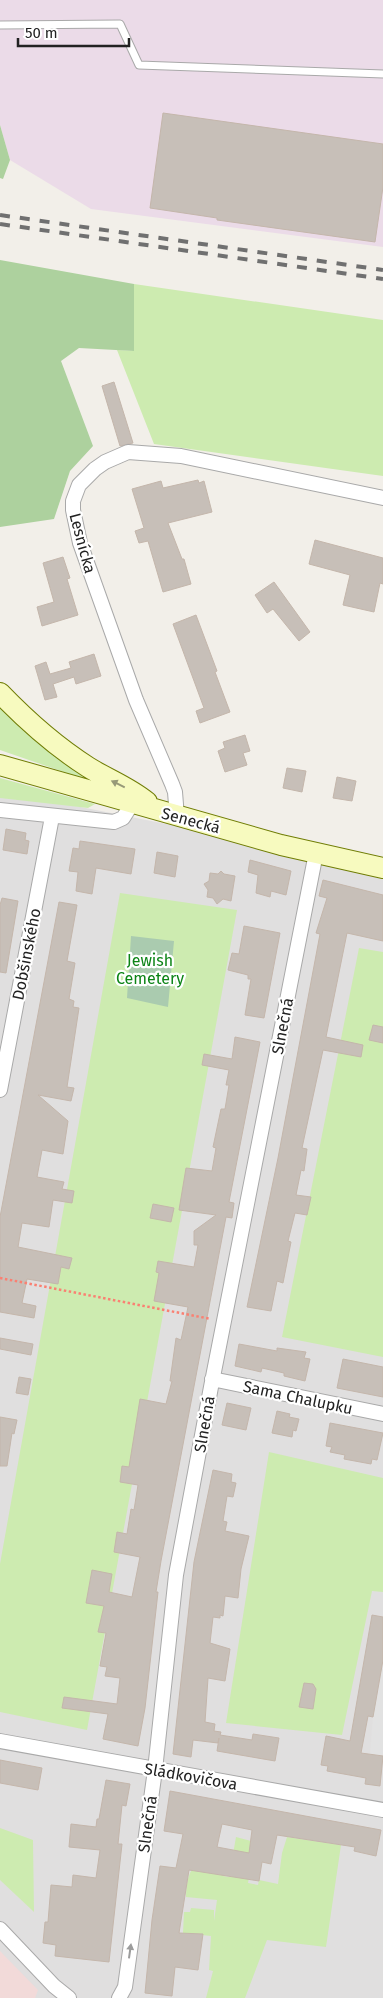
<svg xmlns="http://www.w3.org/2000/svg" width="383" height="1998" font-family="'Fira Sans',sans-serif">
<style>
.residential{fill:#e0dfdf}
.commercial{fill:#f2dad9}
.industrial{fill:#ebdbe8}
.grass{fill:#cdebb0}
.forest{fill:#add19e}
.cemetery{fill:#aacbaf}
.parking{fill:#e2e2e2}
.building{fill:#c7bfb8;stroke:#c4b6ab;fill-rule:evenodd}
.lines{fill:none;stroke-linecap:round;stroke-linejoin:round}
.service-casing{stroke:#a9a9a9;stroke-width:9}
.minor-casing{stroke:#a9a9a9;stroke-width:16}
.secondary-casing{stroke:#707d05;stroke-width:22}
.path{stroke:#fa8072;stroke-width:2.5;stroke-dasharray:2.5 2.5;stroke-linecap:butt}
.service{stroke:#fff;stroke-width:7}
.minor{stroke:#fff;stroke-width:14}
.secondary{stroke:#f7fabf;stroke-width:20}
.rail{stroke:#707070;stroke-width:4;stroke-dasharray:10 10;stroke-linecap:butt}
.oneway{fill:#979978}
.oneway2{fill:#9c9c9c}
.labels{text-anchor:middle;stroke-width:4.5;stroke-linejoin:round;paint-order:stroke}
.street-label{font-size:16px;fill:#222;stroke:#fff}
.park-label{font-size:16px;fill:#0c8416;stroke:#fff}
</style>
<rect width="100%" height="100%" fill="#f2efe9"/>
<path class="residential" d="M0 791 383 867V1998H0Z"/>
<path class="commercial" d="M0 1951 38 1990 35 1998H0Z"/>
<path class="industrial" d="M0 0H383V247L91 209 10 160 0 125Z"/>
<path class="grass" d="M134 284 383 320V476L154 444 117 350 134 351Z
M0 708 38 740 85 773 84 779 0 750Z
M0 778 95 804 88 808 0 798Z
M120 893 237 910 87 1730 0 1712V1564Z
M359 948 383 952V1357L282 1337Z
M269 1452 383 1478V1592L372 1591 342 1735 226 1723Z
M0 1828 33 1840 34 1912 0 1880Z
M236 1837 251 1841 249 1853 253 1854 248 1883 258 1885 259 1880 278 1884 282 1853 287 1837 341 1845 326 1947 267 1940 245 1998H206L213 1971 209 1970 211 1936 183 1933 184 1912H190L191 1908 214 1910V1921L217 1900 186 1897C186 1889 187 1880 190 1873 195 1864 216 1852 226 1849L223 1876 229 1877Z"/>
<path class="forest" d="M0 125 10 160 3 179 0 178Z
M0 260 134 284V351L79 348 61 361 93 446 70 471 54 519 0 527Z"/>
<path class="cemetery" d="M131 936 174 941 168 1007 127 998Z"/>
<path class="parking" d="M383 1660V1756L370 1754 373 1717Z"/>
<path class="building" d="M163 113 383 144V187L375 242 217 220V218L150 208Z
M114 382 133 443 120 446 102 386Z
M198 480 199 483 204 481 212 512 168 523 182 559H184L191 584 163 592 148 541 139 543 135 531 144 528 132 489 161 481 163 488Z
M315 540 383 558V584L380 583 374 612 343 605 350 575 309 564Z
M63 557 70 578 67 579 78 615 42 626 37 607 54 602 43 563Z
M274 582 310 632 299 641 273 609 267 613 255 595Z
M196 615 217 671 215 672 230 712 200 723 196 711 204 708 173 624Z
M94 654 101 676 76 684 74 677 53 684 57 697 45 700 35 666 46 662 50 674 71 668 69 662Z
M245 735 250 751 243 753 247 765 225 772 218 751 225 748 223 742Z
M287 768 306 771 302 792 283 788Z
M337 777 356 781 352 801 333 798Z
M6 829 26 833 25 840 29 841 27 854 3 850Z
M80 841 135 849 131 874 96 868 92 894 76 891 78 872 69 871 73 848 79 849Z
M157 852 178 856 175 877 154 873Z
M250 860 291 871 286 895 271 891 270 897 256 893 258 875 248 872Z
M221 871 224 874 235 876 231 901 223 899 217 904 213 898 207 897 208 890 204 884 209 881 210 873 218 874Z
M323 880 383 895V941L347 933 326 1037 363 1045 361 1057 323 1050 302 1148 307 1149 304 1171 301 1170 296 1195 311 1197 307 1215 295 1213 288 1241 291 1242 283 1283 277 1281 271 1311 247 1307 278 1158 320 934 316 933 327 898 319 896Z
M2 898 18 901 6 973 0 972V905Z
M59 902 77 905 67 961 75 963 69 999 74 1001 73 1007 79 1008 67 1087 74 1088 71 1101 38 1095 68 1121 63 1154 42 1150 37 1177 64 1182 62 1189 74 1191 72 1203 53 1200 49 1227 22 1223 18 1247 72 1258 69 1269 61 1267 58 1284 27 1279 22 1303 36 1306 34 1318 0 1312V1217Z
M244 926 280 933 264 1018 245 1015 251 979H248V975L228 970 232 953 239 954Z
M373 1025 383 1027V1043L369 1040Z
M235 1037 260 1042 229 1202 234 1203 232 1218 226 1217 161 1561 156 1592H158L145 1708 138 1746 103 1739 108 1714 62 1708 64 1697 117 1704 120 1678 105 1676 107 1667 100 1666 106 1633 98 1632 104 1606 86 1603 92 1570 112 1574 109 1592 132 1597 140 1557 114 1552 117 1532 127 1534 131 1509 134 1510 138 1485 120 1482 122 1466 129 1467 140 1399 166 1404 172 1381H170L176 1338 181 1340 188 1307 154 1301 159 1273 156 1272 158 1261 194 1267 198 1245H194V1231L216 1215 179 1210 186 1168 212 1171 216 1148 213 1147 221 1109H225L229 1085H226L229 1070 202 1065 204 1054 232 1059Z
M153 1204 174 1208 171 1222 150 1218Z
M0 1338 33 1344 31 1355 0 1349Z
M239 1344 277 1351V1348L306 1352 304 1358 310 1359 305 1381 284 1376V1373L262 1368 261 1372 235 1366Z
M343 1359 383 1367V1397L337 1388Z
M19 1377 31 1379 28 1395 16 1393Z
M227 1403 251 1408 246 1430 222 1425Z
M277 1411 290 1414 289 1417 299 1419 296 1431 293 1430 292 1437 272 1433Z
M0 1417 17 1420 14 1434 12 1433 7 1466H0Z
M330 1423 383 1433 377 1460 372 1459 371 1464 344 1459 345 1455 330 1452 332 1447 326 1446Z
M213 1470 232 1474 231 1482 236 1483 233 1497 227 1496 223 1521 227 1522 225 1531 249 1536 241 1569 238 1598 225 1596 223 1616 220 1615V1618L213 1617 210 1643 230 1649 225 1681 208 1678 205 1722 215 1724 214 1731 221 1732 220 1735 252 1740 253 1734 279 1738 275 1761 217 1751 219 1738 218 1743 193 1740 191 1757 173 1754 194 1562Z
M372 1615 383 1617V1660L373 1717 368 1716 361 1753 383 1756 380 1786 365 1784 366 1778 327 1771 328 1766 321 1765 326 1736 350 1741Z
M304 1683 313 1684 316 1689 313 1709 299 1707Z
M0 1760 42 1768 38 1790 0 1783Z
M106 1780 130 1784 126 1806 122 1805 118 1844H122L109 1962 55 1956 56 1945 43 1943 45 1922H48L51 1885 72 1887 73 1875 96 1878 100 1850 69 1847 71 1824 96 1827 97 1819H99Z
M170 1791 381 1830 376 1856 354 1851 355 1847 277 1835 271 1864 262 1862 259 1881 189 1870 179 1933 203 1934 198 1970 175 1967 172 1996 145 1993 152 1920 160 1866 176 1868 183 1834 164 1831ZM222 1824 252 1830 249 1853 217 1847Z"/>
<g class="lines">
<g class="service-casing">
<path id="service" d="M0 25 120 24 139 65 383 74"/>
</g>
<g class="minor-casing">
<path id="minor" d="M0 810 114 822 123 818 132 804
M177 817 175 792 172 784 136 700 80 543 73 510V501L79 485 95 469 105 462 128 452 181 456 383 498
M0 1090 52 817
M212 1379 383 1414
M0 1741 383 1810
M0 1929 54 1986 69 1998
M119 1998 125 1987 155 1770 176 1575 211 1387 316 853"/>
</g>
<g class="secondary-casing">
<path id="secondary" d="M0 693C27 721 55 746 88 767 107 779 129 787 147 802
M0 765 281 845 383 868"/>
</g>
<path class="path" d="M0 1278 211 1319"/>
<use href="#service" class="service"/>
<use href="#minor" class="minor"/>
<use href="#secondary" class="secondary"/>
<path class="rail" d="M0 215 383 270
M0 224 383 279"/>
</g>
<defs><path id="oneway-solid" d="M-6-.8H1V-3.2L6.5 0L1 3.2V.8H-6Z" transform="scale(1.25)"/></defs>
<use class="oneway" href="#oneway-solid" transform="translate(118 784) rotate(-154)"/>
<use class="oneway2" href="#oneway-solid" transform="translate(130 1951) rotate(-82)"/>
<g class="labels">
<g class="street-label">
<text transform="translate(83 543) rotate(75)" y="6">Lesnícka</text>
<text transform="translate(191 820) rotate(15)" y="6">Senecká</text>
<text transform="translate(26 954) rotate(-79)" y="6">Dobšinského</text>
<text transform="translate(282 1026) rotate(-79)" y="6">Slnečná</text>
<text transform="translate(298 1397) rotate(12)" y="6">Sama Chalupku</text>
<text transform="translate(204 1424) rotate(-80)" y="6">Slnečná</text>
<text transform="translate(191 1776) rotate(10)" y="6">Sládkovičova</text>
<text transform="translate(147 1824) rotate(-82)" y="6">Slnečná</text>
</g>
<g class="park-label">
<text x="150" y="966">Jewish<tspan x="150" dy="18">Cemetery</tspan></text>
</g>
</g>
<path d="M18 38v8h111v-8" fill="none" stroke="#222222" stroke-width="2.5"/>
<text x="25" y="38" font-size="15" fill="#222222" stroke="#ffffff" stroke-width="4" paint-order="stroke">50 m</text>
</svg>
